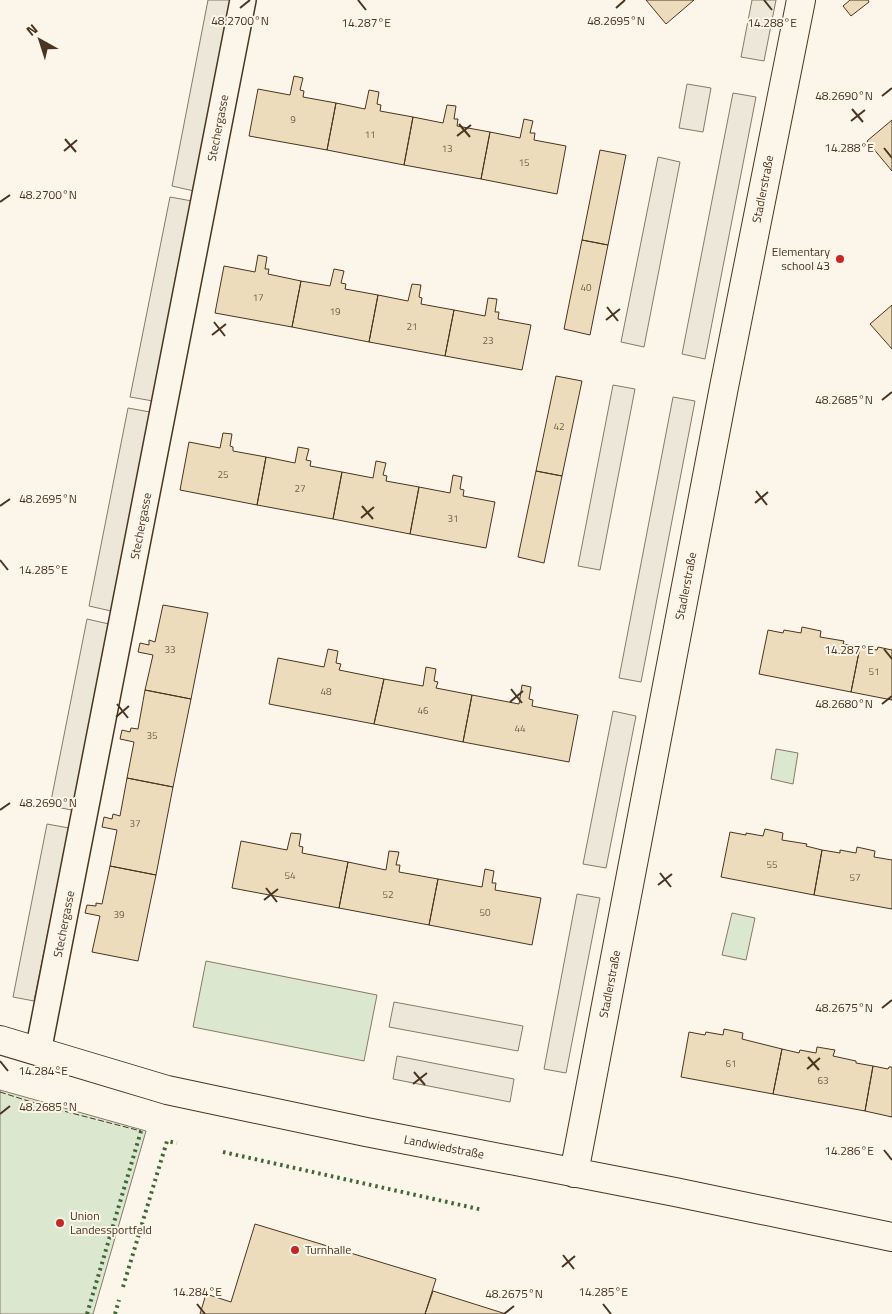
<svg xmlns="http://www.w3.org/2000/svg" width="892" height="1314" font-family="'Titillium Web',sans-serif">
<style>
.green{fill:#dce7d0;stroke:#887966}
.parking{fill:#ede7d9;stroke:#887966}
.building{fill:#ecdcbc;stroke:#4a3520}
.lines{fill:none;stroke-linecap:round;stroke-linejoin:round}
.street-casing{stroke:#4a3520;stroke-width:28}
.secondary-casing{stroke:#4a3520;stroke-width:30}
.street{stroke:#fbf6e9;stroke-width:25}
.secondary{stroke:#fbf6e9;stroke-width:28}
.hedge{stroke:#436837;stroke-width:4;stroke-dasharray:2.5 4;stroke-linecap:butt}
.fence{stroke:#4a3520;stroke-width:1;stroke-dasharray:6 2.5;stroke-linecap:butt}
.ticks{fill:none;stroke:#4a3520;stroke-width:2}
.poi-dot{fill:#c62828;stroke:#fbf6e9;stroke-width:2}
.labels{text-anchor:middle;stroke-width:4;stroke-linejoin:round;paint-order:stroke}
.number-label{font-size:10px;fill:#725f47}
.street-label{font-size:12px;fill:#4a3520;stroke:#fbf6e9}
.poi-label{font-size:12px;fill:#4a3520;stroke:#fbf6e9;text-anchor:start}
.ticks-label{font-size:12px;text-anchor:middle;fill:#4a3520;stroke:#fbf6e9;stroke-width:4;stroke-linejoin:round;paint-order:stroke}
</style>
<rect width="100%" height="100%" fill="#fbf6e9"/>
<path class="green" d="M776 749 798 753 793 784 771 779Z
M732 913 755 918 746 960 722 955Z
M206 961 377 995 364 1061 193 1027Z
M0 1090 146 1131 93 1314H0Z"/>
<path class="parking" d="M208 0H232L194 191 172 186Z
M752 0H776L764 61 741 57Z
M687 84 711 88 703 132 679 128Z
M733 93 756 97 705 359 682 354Z
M658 157 680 162 644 347 621 342Z
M170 197 192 201 153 401 130 397Z
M613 385 635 389 600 570 578 566Z
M673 397 695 401 641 682 619 678Z
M128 408 150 412 111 611 89 606Z
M87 619 109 624 72 810 50 806Z
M613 711 636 716 606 868 583 864Z
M47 824 69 828 34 1001 13 997Z
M577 894 600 898 566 1073 544 1069Z
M394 1002 523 1026 518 1051 389 1027Z
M397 1056 514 1079 510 1102 393 1079Z"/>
<path class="building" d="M646 0H694L666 24Z
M850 0H868L869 2 851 16 843 6Z
M294 76 303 78 300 90 304 91 303 97 336 103 327 150 249 136 258 89 290 95Z
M369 90 379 92 377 104 381 105 380 111 413 117 404 165 327 150 336 103 365 109Z
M447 105 456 106 454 119H458L457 126 490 132 481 179 404 165 413 117 443 123Z
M524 119 533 121 530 133H535L534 140 566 146 557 194 481 179 490 132 520 138Z
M892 120V171L867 141Z
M600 150 626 155 608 245 582 240Z
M582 240 608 245 590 335 564 329Z
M258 255 267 257 265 269H269L268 274 301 281 292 327 215 313 224 266 255 272Z
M334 269 344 271 341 283 346 284 345 289 378 295 369 342 292 327 301 281 330 286Z
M412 284 421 285 419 297 422 298 421 304 454 310 445 356 369 342 378 295 408 301Z
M488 298 497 299 495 312H499L498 319 531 325 522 370 445 356 454 310 485 316Z
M892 305V349L870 324Z
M556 376 582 381 562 476 536 471Z
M223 433 232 434 230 446 233 447V451L266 457 257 505 180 490 189 442 220 448Z
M298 447 309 449 306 460 311 461 310 466 342 472 333 519 257 505 266 457 295 463Z
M376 461 386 463 383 475 387 476 386 481 419 487 410 534 333 519 342 472 373 478Z
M536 471 562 476 544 563 518 557Z
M453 475 462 477 460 489 464 490 463 496 495 502 486 548 410 534 419 487 450 493Z
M163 605 208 613 191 699 145 690 153 655 138 652 140 643 149 645V640L155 642Z
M802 627 821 631 820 637 844 641 843 644 860 647 851 692 759 674 768 630 783 633 784 630 801 633Z
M860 647 877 650 878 647 892 650V700L851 692Z
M328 649 338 651 336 663 341 664 339 670 384 679 374 724 269 704 278 658 324 667Z
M426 667 436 669 434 681 438 682 436 688 472 695 463 742 374 724 384 679 423 686Z
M522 685 531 687 529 699 533 700 532 706 578 715 569 762 463 742 472 695 519 704Z
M145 690 191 699 173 787 127 778 134 742 120 739 122 730 130 732 131 728 138 729Z
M127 778 173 787 156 875 110 866 117 830 102 827 104 817 112 819 113 814 120 816Z
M765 829 783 833 782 840 807 844 806 846 822 850 814 895 721 877 730 832 746 835V833L763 836Z
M291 833 301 834 299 846 303 847 302 853 348 862 339 908 232 888 241 841 287 850Z
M857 847 875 851 874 857 892 860V909L814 895 822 850 840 853V850L856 853Z
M389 851 399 852 396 865H400L399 872 438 879 429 925 339 908 348 862 386 870Z
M110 866 156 875 138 961 92 952 100 916 85 913 87 905 96 906V903L102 904Z
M485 869 494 871 492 883H496L495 890 541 898 532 945 429 925 438 879 482 887Z
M724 1029 743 1033 742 1039 782 1049 773 1094 681 1077 689 1032 705 1035 706 1032 723 1035Z
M817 1047 835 1050 833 1056 856 1061V1063L873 1066 865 1111 773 1094 782 1049 799 1053 800 1050 816 1053Z
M873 1066 888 1069 889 1067H892V1117L865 1111Z
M255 1224 436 1279 425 1314H200L206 1294 231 1302Z
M433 1291 506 1314H425Z"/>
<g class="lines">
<g class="street-casing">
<path id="street" d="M38 1052 243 0"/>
</g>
<g class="secondary-casing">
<path id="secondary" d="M0 1040 167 1090 214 1100 366 1132 675 1192 892 1237
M574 1173 724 387 801 0"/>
</g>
<use href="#street" class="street"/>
<use href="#secondary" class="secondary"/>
<path class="hedge" d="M223 1152 483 1210
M123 1287 167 1141 177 1143
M87 1314 141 1131
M115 1314 119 1300"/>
<path class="fence" d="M0 1092 44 1106 141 1131"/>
</g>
<path class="ticks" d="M358 0 366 10M764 0 772 10M240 8 250 0M616 8 625 0M882 96 892 88M852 109 863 122M851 121 865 110M459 124 470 137M457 136 471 125M65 139 76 152M884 148 892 158M64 151 77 140M0 202 10 195M607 307 618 321M606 320 620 309M214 322 225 336M212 335 226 324M882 400 892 392M756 491 767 505M755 503 768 492M0 506 10 499M362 506 373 519M361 518 374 507M0 560 8 570M884 649 892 659M511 689 522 703M510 702 523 691M117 704 128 718M882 704 892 696M116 717 129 706M0 810 10 803M660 873 671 887M658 885 672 874M266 888 277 902M264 900 278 889M882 1008 892 1000M808 1057 819 1070M0 1061 8 1071M807 1069 820 1058M414 1072 425 1085M413 1084 427 1073M0 1114 10 1106M884 1150 892 1160M563 1255 574 1269M562 1267 575 1256M197 1304 205 1314M603 1304 611 1314M504 1314 514 1306"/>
<g class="poi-dot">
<circle cx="840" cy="259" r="5"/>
<circle cx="60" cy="1223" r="5"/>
<circle cx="295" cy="1250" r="5"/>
</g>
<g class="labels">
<g class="number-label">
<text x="293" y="123">9</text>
<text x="370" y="138">11</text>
<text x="447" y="152">13</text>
<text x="524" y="166">15</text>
<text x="586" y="291">40</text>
<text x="258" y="301">17</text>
<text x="335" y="315">19</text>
<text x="412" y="330">21</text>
<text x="488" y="344">23</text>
<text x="559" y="430">42</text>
<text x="223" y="478">25</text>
<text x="300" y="492">27</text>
<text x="453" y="522">31</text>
<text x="170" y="653">33</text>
<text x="874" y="675">51</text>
<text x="326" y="695">48</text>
<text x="423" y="714">46</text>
<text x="520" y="732">44</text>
<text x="152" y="739">35</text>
<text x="135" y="827">37</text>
<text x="772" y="868">55</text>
<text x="290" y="879">54</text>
<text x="855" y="881">57</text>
<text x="388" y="898">52</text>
<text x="485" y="916">50</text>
<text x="119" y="918">39</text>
<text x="731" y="1067">61</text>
<text x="823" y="1084">63</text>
</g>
<g class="street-label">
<text transform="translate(218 128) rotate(-79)" y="4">Stechergasse</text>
<text transform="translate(763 189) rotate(-79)" y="4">Stadlerstraße</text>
<text transform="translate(141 526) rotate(-79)" y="4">Stechergasse</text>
<text transform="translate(686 586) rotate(-79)" y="4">Stadlerstraße</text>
<text transform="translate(64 924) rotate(-79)" y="4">Stechergasse</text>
<text transform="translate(610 984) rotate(-79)" y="4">Stadlerstraße</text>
<text transform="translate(444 1147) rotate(11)" y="4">Landwiedstraße</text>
</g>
<g class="poi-label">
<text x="830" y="256" text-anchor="end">Elementary<tspan x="830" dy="14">school 43</tspan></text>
<text x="70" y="1220">Union<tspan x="70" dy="14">Landessportfeld</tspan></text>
<text x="305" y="1254">Turnhalle</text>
</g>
</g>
<g class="ticks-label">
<text x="240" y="25">48.2700°N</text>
<text x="616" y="25">48.2695°N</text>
<text x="366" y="27">14.287°E</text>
<text x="772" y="27">14.288°E</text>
<text x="844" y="100">48.2690°N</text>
<text x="849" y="152">14.288°E</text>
<text x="48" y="199">48.2700°N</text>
<text x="844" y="404">48.2685°N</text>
<text x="48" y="503">48.2695°N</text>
<text x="43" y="574">14.285°E</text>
<text x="849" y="654">14.287°E</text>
<text x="844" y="708">48.2680°N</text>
<text x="48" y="807">48.2690°N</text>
<text x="844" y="1012">48.2675°N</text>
<text x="43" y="1075">14.284°E</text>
<text x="48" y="1111">48.2685°N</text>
<text x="849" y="1155">14.286°E</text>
<text x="197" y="1296">14.284°E</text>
<text x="603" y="1296">14.285°E</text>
<text x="514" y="1298">48.2675°N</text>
</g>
<g transform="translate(40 40) rotate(321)" stroke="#fbf6e9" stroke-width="4" paint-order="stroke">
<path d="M0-4L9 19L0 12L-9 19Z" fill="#4a3520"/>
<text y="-8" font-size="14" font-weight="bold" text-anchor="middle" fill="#4a3520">N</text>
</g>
</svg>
